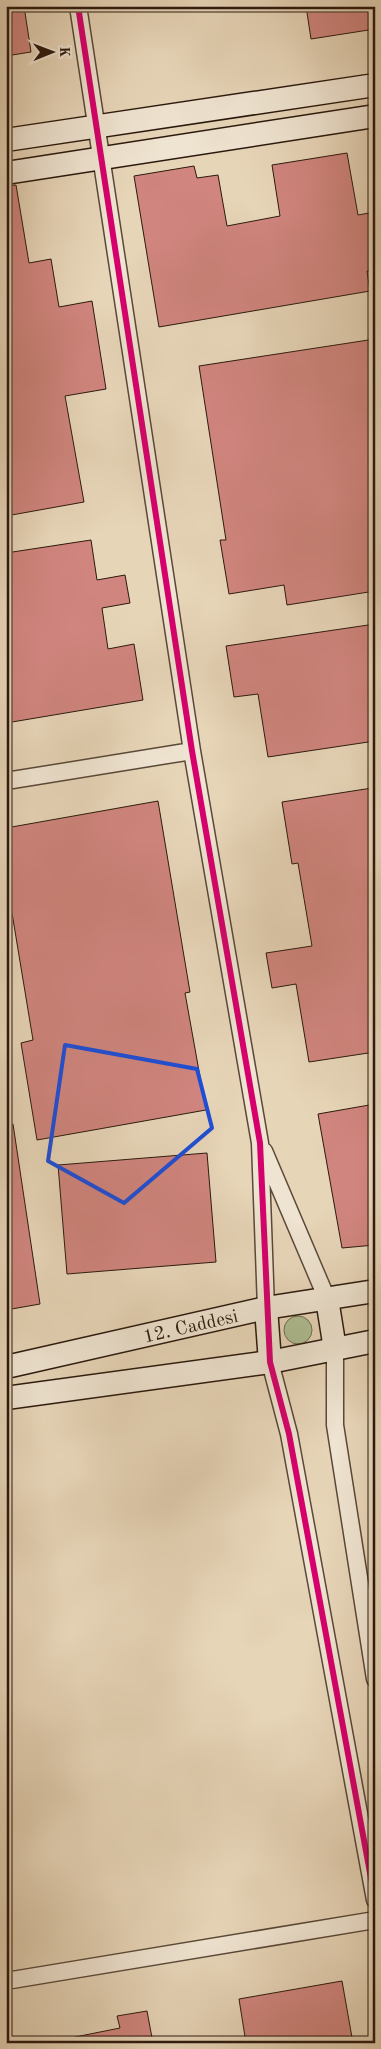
<svg xmlns="http://www.w3.org/2000/svg" width="381" height="2049" font-family="'Old Standard TT',serif">
<style>
.grass{fill:#afbe94;stroke:#6d6c51}
.building{fill:#d0857e;stroke:#2b190e}
.lines{fill:none;stroke-linecap:round;stroke-linejoin:round}
.street-casing{stroke:#5a4838;stroke-width:19}
.secondary-casing{stroke:#2b190e;stroke-width:25}
.street{stroke:#efe4d1;stroke-width:16}
.secondary{stroke:#efe4d1;stroke-width:22}
.cycleway-casing{stroke:#efe4d1;stroke-width:9}
.cycleway{stroke:#d6006c;stroke-width:6}
.marked{fill:none;stroke:#1d4ed8;stroke-width:4;stroke-linejoin:round}
.labels{text-anchor:middle;stroke-width:4;stroke-linejoin:round;paint-order:stroke}
.street-label{font-size:19px;fill:#2b190e;stroke:#efe4d1}
</style>
<rect width="100%" height="100%" fill="#e7d5b8"/>
<filter id="stains"><feTurbulence type="fractalNoise" baseFrequency=".004" numOctaves="4"/><feColorMatrix values="0 0 0 0 .2 0 0 0 0 .09 0 0 0 0 .02 0 0 0 .5 -.17"/></filter>
<radialGradient id="worn" r=".72"><stop offset=".6" stop-color="#630" stop-opacity="0"/><stop offset="1" stop-color="#630" stop-opacity=".3"/></radialGradient>
<path class="grass" d="M284 1330a14 14 0 1 1 28 0a14 14 0 1 1-28 0Z"/>
<path class="building" d="M6 6H24L31 52 6 56Z
M306 6H375V29L311 39Z
M347 153 358 215 375 212V271H367L370 291 159 327 134 176 194 166 197 178 218 175 227 226 280 216 272 165Z
M16 185 29 263 51 259 59 307 92 301 106 389 65 396 84 502 6 516V186Z
M375 339V591L287 605 284 585 229 594 220 540H226L199 366Z
M91 540 97 580 125 575 130 603 102 608 108 649 134 644 143 700 6 723V553Z
M375 624V741L268 757 258 694 234 697 226 646Z
M372 788 375 805V1052L309 1062 296 984 272 988 266 953 312 946 298 863 292 864 282 802Z
M158 801 190 992 185 993 206 1110 37 1140 21 1043 33 1040 12 913 6 914V828Z
M375 1104V1245L342 1248 318 1114Z
M6 1124H13L40 1304 6 1310Z
M207 1153 216 1262 67 1274 58 1165Z
M342 1981 353 2043H246L239 1999Z
M147 2011 153 2043H75V2037L120 2028 117 2016Z"/>
<g class="lines">
<g class="street-casing">
<path id="street" d="M78 6 192 751 260 1143 266 1308
M6 781 192 751
M264 1151 327 1299
M335 1349V1425L375 1679
M270 1362 289 1434 375 1900
M6 1981 375 1920"/>
</g>
<g class="secondary-casing">
<g id="secondary">
<path d="M6 140 375 85"/>
<path d="M6 173 375 116"/>
<path d="M327 1299 335 1349"/>
<path d="M266 1308 270 1362"/>
<path id="s1" d="M6 1367 266 1308 375 1291"/>
<path d="M6 1398 270 1362 375 1341"/>
</g>
</g>
<use href="#street" class="street"/>
<use href="#secondary" class="secondary"/>
<g class="cycleway-casing">
<path id="cycleway" d="M78 6 192 751 260 1143 270 1362 289 1434 375 1900"/>
</g>
<use href="#cycleway" class="cycleway"/>
</g>
<path class="marked" d="M65 1045 197 1069 212 1128 124 1203 48 1161Z"/>
<g class="labels">
<g class="street-label">
<text dy="7" stroke="none"><textPath href="#s1" startOffset="189">12. Caddesi</textPath></text>
</g>
</g>
<rect width="381" height="2049" fill="none" stroke="#e7d5b8" stroke-width="25"/>
<rect x="8" y="8" width="366" height="2034" fill="none" stroke="#2b190e" stroke-width="2.5"/>
<rect x="12" y="12" width="356" height="2024" fill="none" stroke="#2b190e"/>
<g transform="translate(52 52) rotate(89)" stroke="#efe4d1" stroke-width="4" paint-order="stroke">
<path d="M0-4L9 19L0 12L-9 19Z" fill="#2b190e"/>
<text y="-8" font-size="14" font-weight="bold" text-anchor="middle" fill="#2b190e">K</text>
</g>
<rect width="100%" height="100%" filter="url(#stains)"/>
<rect width="100%" height="100%" fill="url(#worn)"/>
</svg>
